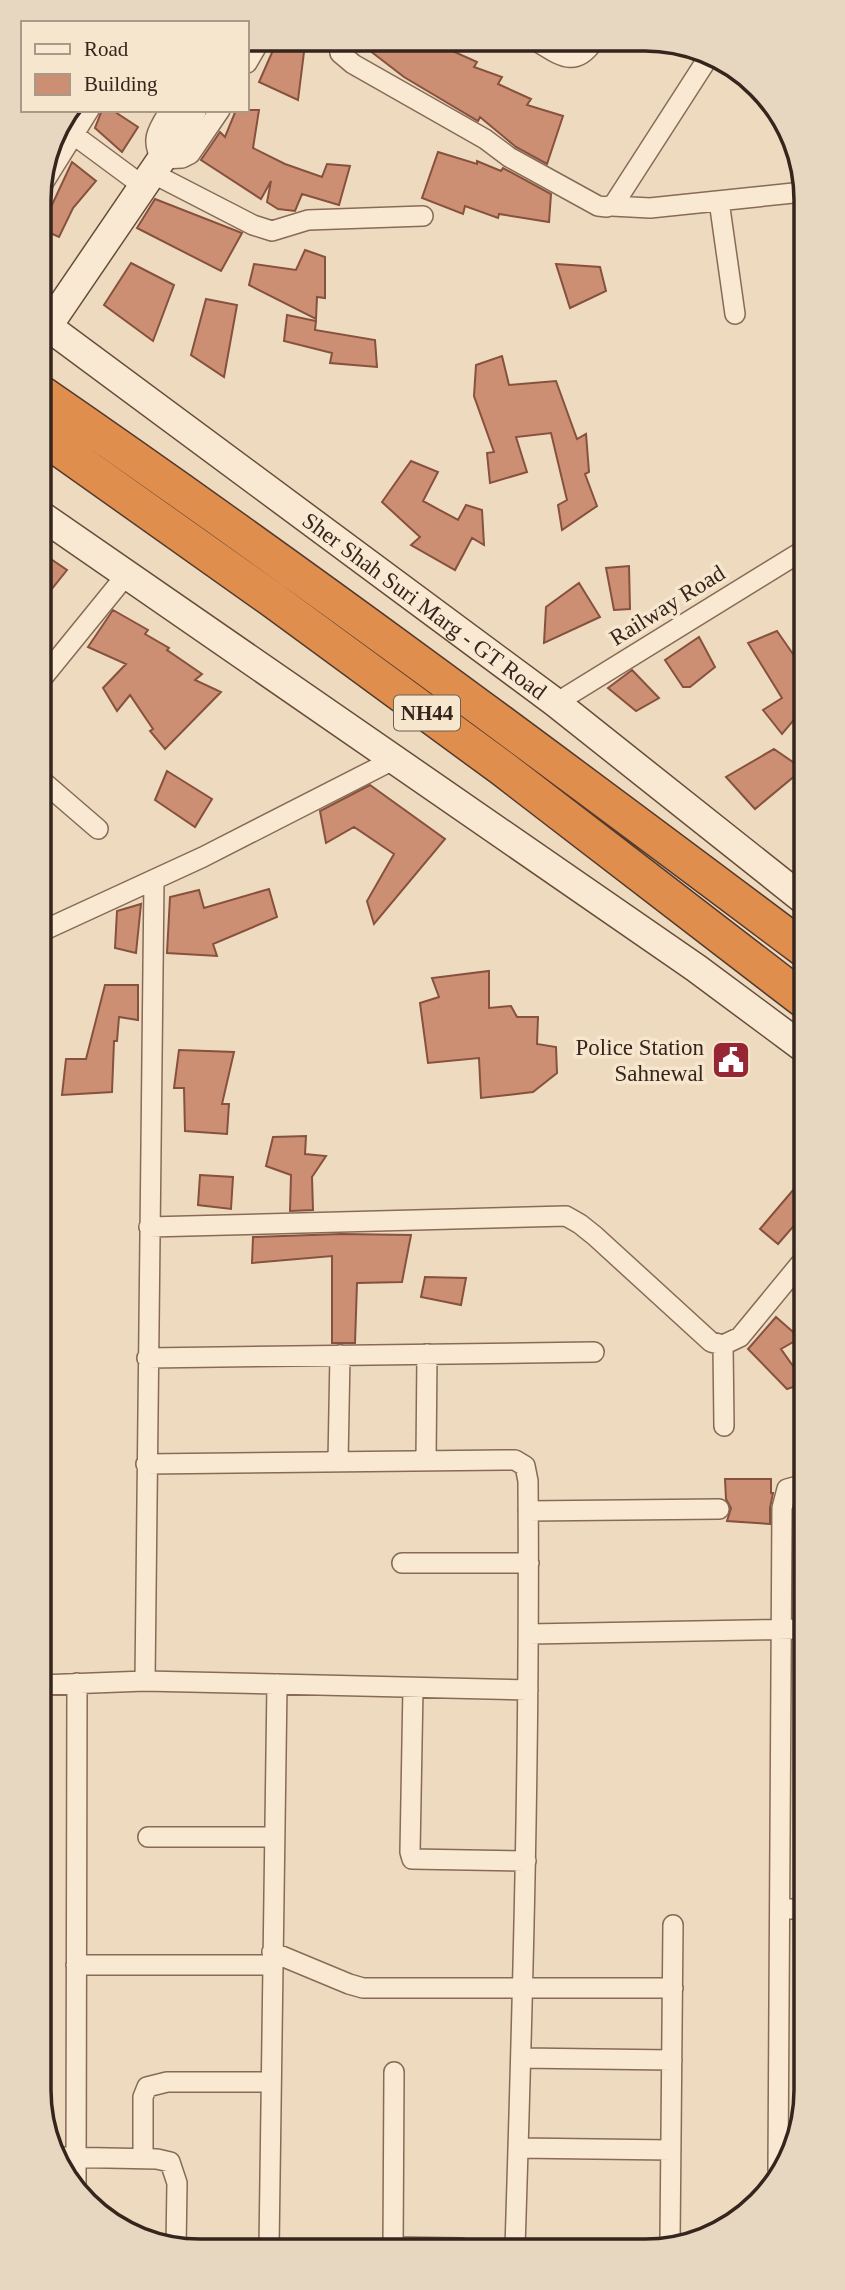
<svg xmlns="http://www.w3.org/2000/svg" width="845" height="2290" font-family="'Times New Roman',serif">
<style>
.building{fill:#cd8f74;stroke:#86513d;stroke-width:2}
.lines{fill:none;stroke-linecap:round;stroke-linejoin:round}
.street-casing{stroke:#876b57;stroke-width:22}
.secondary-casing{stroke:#684c3a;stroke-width:31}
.highway-casing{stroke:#543a2c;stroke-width:38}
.street{stroke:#f9e9d2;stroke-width:19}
.secondary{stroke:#f9e9d2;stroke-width:28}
.highway{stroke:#e08e4d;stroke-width:35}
.labels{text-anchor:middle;stroke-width:7;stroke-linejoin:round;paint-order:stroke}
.shield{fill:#f6e6ce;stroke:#705f51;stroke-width:2}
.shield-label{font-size:21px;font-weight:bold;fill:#36251c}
.street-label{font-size:23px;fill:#36251c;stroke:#f6e6ce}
.poi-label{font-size:23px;fill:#36251c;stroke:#f6e6ce;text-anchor:end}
.rim{fill:none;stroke:#36251c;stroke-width:3.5}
</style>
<rect width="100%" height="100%" fill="#eedabf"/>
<path class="building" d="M278 39 305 44 298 100 259 82Z
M356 40H428L477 62 474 67 502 77 498 84 531 99 527 105 563 116 547 164 516 147 480 117 478 121 404 77Z
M102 110H112L138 127 122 152 95 128Z
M236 110H259L253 148 285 164 322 177 327 164 350 166 339 205 302 194 295 211 278 209 267 202 271 181 261 199 201 160 220 132 225 137Z
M438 152 477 164V161L501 171 503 168 551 194 549 222 499 214 498 218 465 206 463 214 422 198Z
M72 162 96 181 73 208 59 237 39 228V218L45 205 51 207Z
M155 199 242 233 221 271 137 228Z
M305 250 325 257V298L317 297 316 319 249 285 254 264 296 270Z
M131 263 174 285 153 341 104 305Z
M556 264 600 267 606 291 570 308Z
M206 299 237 305 224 377 191 355Z
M287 315 316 321 315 330 375 340 377 367 330 363 332 353 284 341Z
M502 356 509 385 556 381 577 439 586 434 589 472 585 474 597 506 562 530 558 505 567 500 551 433 516 437 527 472 490 483 487 453 494 452 474 396 476 365Z
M411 461 438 472 423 501 458 520 466 505 482 510 484 545 472 538 455 570 411 545 420 537 382 502Z
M39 551 67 570 39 605Z
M629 566 630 609 614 610 606 568Z
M579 583 600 617 544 643 546 607Z
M113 610 148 630 145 634 169 648 167 650 202 674 195 680 221 692 165 749 150 731 153 729 130 695 117 711 103 688 126 664 88 647Z
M777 631 804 670V708L782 734 763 710 782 698 748 643Z
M699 637 715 667 690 687H683L665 660Z
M632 670 659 698 636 711 608 688Z
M774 749 803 769 755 809 726 777Z
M167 771 212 799 195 827 155 800Z
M370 785 445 839 374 924 367 901 394 854 354 827 326 843 320 811Z
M269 889 277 917 213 944 217 956 167 953 170 897 199 890 204 908Z
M141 904 136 953 115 948 117 911Z
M489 971V1008L511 1006 517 1017H538L537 1044 556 1047 557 1073 533 1092 481 1098 479 1058 428 1063 420 1003 439 997 432 978Z
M105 985H138V1020L119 1017 117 1041H114L112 1092 62 1095 66 1059H86Z
M179 1050 234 1052 222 1104H229L227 1134 185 1131 184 1088H174Z
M306 1136 305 1154 326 1156 312 1177 313 1210 290 1211 291 1175 266 1166 273 1137Z
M200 1175 233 1177 231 1209 198 1205Z
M805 1176V1213L778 1244 760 1229Z
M341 1234 411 1235 402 1282 357 1283 355 1343H332V1256L252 1263 253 1237Z
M425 1277 466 1278 461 1305 421 1297Z
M776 1317 800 1338 781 1349 805 1383 787 1389 748 1349Z
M725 1479H771V1493H773L770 1508V1524L727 1521 731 1508 726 1499Z
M805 1497V1527L794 1526 797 1499Z"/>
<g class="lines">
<g class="street-casing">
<path id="street" d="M339 39 340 53 353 64 485 139 509 157 598 206 607 207 614 204 708 58
M536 41C559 54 574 70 594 41
M247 63 261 39
M170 110C159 128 149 140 162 159L182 158 190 154 220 110
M74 135 143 186
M152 173 253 225 272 231 308 220 423 216
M39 190 89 110
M719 201 735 314
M612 206 650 208 803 192
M40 681 127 574
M556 703 804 550
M40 779 98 829
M40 932 203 857 395 759
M149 1227 566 1216 580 1224 595 1236 711 1342 723 1345 740 1337 805 1258
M723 1345 724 1426
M147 1358 594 1352
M426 1461 427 1354
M338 1462 340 1355
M146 1464 504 1460H515L525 1466 528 1481C530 1737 523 1992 515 2248
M528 1511 719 1509
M402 1563H529
M529 1634 805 1629
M145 1681 154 880
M41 1685 145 1681 528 1690
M413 1688 410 1852 412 1859 526 1861
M148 1837H274
M780 1909H806
M272 1952 349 1984 363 1988H673
M76 1965H272
M521 2058 672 2060
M518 2148 671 2150
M60 2157 157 2159 170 2162 177 2183 176 2248
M143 2158V2097L147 2087 167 2082H271
M778 2169 782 1508 787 1489 805 1484
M76 2186 77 1683
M393 2247 461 2248
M269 2248 277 1684
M393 2248 394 2072
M667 2248 670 2240 673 1925"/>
</g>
<g class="secondary-casing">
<g id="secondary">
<path id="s1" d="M39 320 556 703 804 900"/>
<path d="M39 339 174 141 192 110"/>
<path d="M39 514 696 968 805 1049"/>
</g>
</g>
<g class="highway-casing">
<path id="highway" d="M39 392C299 571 552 760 804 949
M39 434 273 600 502 768 805 1001"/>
</g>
<use href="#street" class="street"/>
<use href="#secondary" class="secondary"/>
<use href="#highway" class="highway"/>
</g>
<defs>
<g id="civic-square" transform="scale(2.0125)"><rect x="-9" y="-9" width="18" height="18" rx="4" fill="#962634" stroke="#f6e6ce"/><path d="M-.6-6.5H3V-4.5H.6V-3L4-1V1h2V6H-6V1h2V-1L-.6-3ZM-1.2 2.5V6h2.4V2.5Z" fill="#fff"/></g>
</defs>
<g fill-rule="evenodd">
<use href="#civic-square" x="731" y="1060"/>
</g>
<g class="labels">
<rect class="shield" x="394" y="695.5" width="66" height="35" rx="5"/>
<g class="shield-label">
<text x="427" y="720">NH44</text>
</g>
<g class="street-label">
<text transform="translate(667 605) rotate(-32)" y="8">Railway Road</text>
<text dy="8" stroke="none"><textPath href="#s1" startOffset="480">Sher Shah Suri Marg - GT Road</textPath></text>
</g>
<g class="poi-label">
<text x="704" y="1055">Police Station<tspan x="704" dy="26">Sahnewal</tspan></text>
</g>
</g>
<path d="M0 0H845V2290H0ZM200 51H645A149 149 0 0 1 794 200V2090A149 149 0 0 1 645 2239H200A149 149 0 0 1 51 2090V200A149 149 0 0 1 200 51Z" fill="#e7d7c0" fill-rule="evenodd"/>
<path class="rim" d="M200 51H645A149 149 0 0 1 794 200V2090A149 149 0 0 1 645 2239H200A149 149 0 0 1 51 2090V200A149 149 0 0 1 200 51Z"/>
<rect x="21" y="21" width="228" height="91" fill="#f6e6ce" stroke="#a99987" stroke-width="2"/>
<rect x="35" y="44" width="35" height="10" fill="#f9e9d2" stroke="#a99987" stroke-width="2"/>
<text x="84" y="56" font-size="21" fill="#36251c">Road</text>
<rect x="35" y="74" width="35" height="21" fill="#cd8f74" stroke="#a99987" stroke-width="2"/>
<text x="84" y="91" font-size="21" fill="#36251c">Building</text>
</svg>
